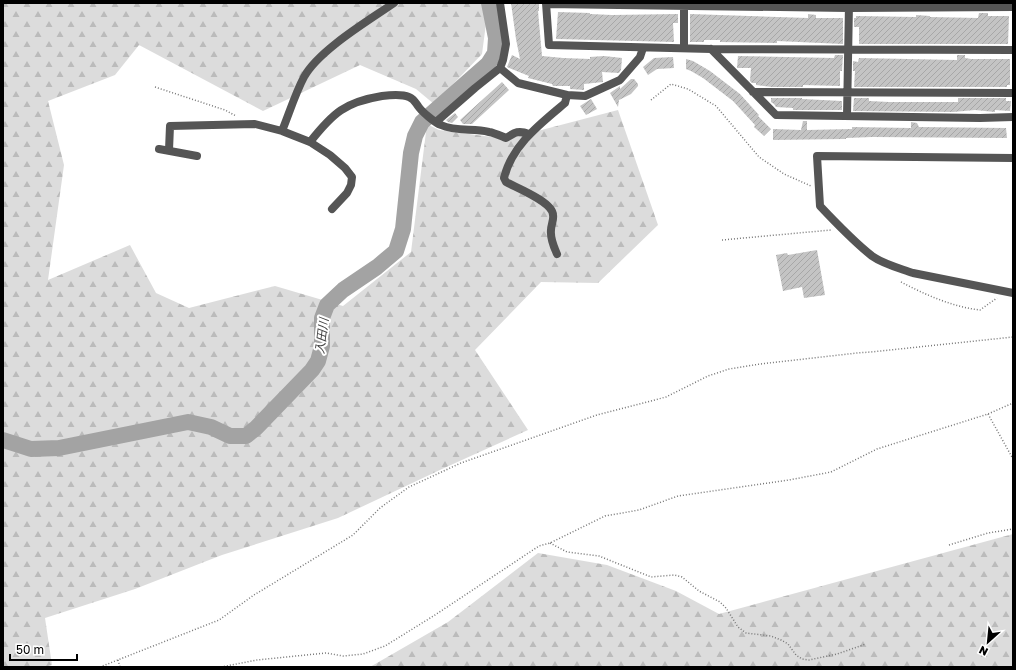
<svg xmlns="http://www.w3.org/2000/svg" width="1016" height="670" font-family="'Golos Text','Noto Sans JP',sans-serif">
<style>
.forest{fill:url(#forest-firs)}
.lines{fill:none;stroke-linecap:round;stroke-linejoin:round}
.river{stroke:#a3a3a3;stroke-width:16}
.building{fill:url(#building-hatch)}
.path{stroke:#777;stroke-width:1.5;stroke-dasharray:1 2;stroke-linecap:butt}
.minor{stroke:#555;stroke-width:8}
.labels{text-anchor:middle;stroke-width:4;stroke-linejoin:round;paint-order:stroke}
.water-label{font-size:12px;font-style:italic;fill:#444;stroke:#fff}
</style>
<defs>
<pattern id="forest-firs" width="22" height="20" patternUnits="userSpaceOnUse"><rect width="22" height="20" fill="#dcdcdc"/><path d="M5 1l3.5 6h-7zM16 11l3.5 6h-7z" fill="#bbb"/></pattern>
<pattern id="building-hatch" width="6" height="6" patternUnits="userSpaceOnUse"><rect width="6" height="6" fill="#c4c4c4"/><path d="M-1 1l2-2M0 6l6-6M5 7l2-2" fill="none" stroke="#a7a7a7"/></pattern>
</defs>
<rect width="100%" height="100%" fill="#fff"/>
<path class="forest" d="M3 3H484L487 16 482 54 434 104 416 89 360 65 263 111 139 45 115 75 48 101 64 165 48 280 130 245 156 293 189 308 275 286 343 306 411 252 427 124 439 130 507 139 618 110 658 225 598 283 541 282 475 350 528 430 442 469 338 518 222 555 135 589 45 618 52 665 44 667H3Z
M1013 534V667H370L448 622 538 553 607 565 676 591 719 614Z"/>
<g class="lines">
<path class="river" d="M3 440 31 449 59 448 188 422 211 427 230 436H246L256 428 312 370 318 361 322 346V318L327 305 343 290 377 267 396 251 403 229 411 153 415 136 422 122 488 64 495 53 496 38 489 3"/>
</g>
<path class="building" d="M511 3H539V11H538L542 56 563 58 590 59V57L604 56 622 58 621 70 619 73 602 72 603 82 584 84V90L570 89V86H553L552 84 528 78 529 76 507 67 512 55 520 59 516 39Z
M558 12 590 13V14L612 15 678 14V23H673L674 42 556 39Z
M979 13H988V16H1009L1008 44H859V27H854V18H856V16L916 17V15L930 16V17L978 18Z
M690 14 808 18V14L816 15V18H843V44L777 41V43L720 42V40H704V42H690Z
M835 55H843L842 71H840V86L803 85V87H772L756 85V83H752L750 81 751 68H737L738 56 834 58Z
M957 55H965V58L971 59H1010V85H1007V87H854L855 71H853V61L858 62 859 58 957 60Z
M673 57 674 68 657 69 648 75 643 67 654 58Z
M686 59 693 61 710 71 740 94 759 115 758 116 771 129 764 136 754 127 755 125 733 101 703 78 691 71 686 69Z
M631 79H634L638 84V86L631 94 619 100 618 107 610 93 620 86V89Z
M502 82 509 90 472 124H463L460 120Z
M771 98H802V99L842 101V110H793V108L776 107 774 104 771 102Z
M854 98H869V101L889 102H958V98H1006V101H1011L1010 111 995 110V112L975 110 953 112 853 111Z
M591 99 597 109 586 115 580 106Z
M455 113 458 117 452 123 448 122 446 120Z
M803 121H807V130L852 129V127L911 128V122L917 123 919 127 1006 128 1007 138 872 137 846 138V139L773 140V129L801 130Z
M817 250 825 295 804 298 802 287 783 291 776 255 787 253 788 255Z"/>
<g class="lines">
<path class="path" d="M155 87 225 110 236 116
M651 100 671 84 688 89 716 106 759 157 784 174 811 186
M722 240 831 230
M901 282C926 295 953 307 980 310L997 298
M988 414 1013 459
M550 543 567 552 599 556 651 577 674 575 682 577 699 591 720 602 726 608 738 627 746 633 771 636 781 640 788 644 796 655 802 659 809 660 837 654 866 644
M949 545 988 533 1013 529
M118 660 120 667
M100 667 219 620 254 595 353 535 380 508 409 487 461 463 597 415 666 397 708 376 729 369 760 364 857 353 871 352 1013 337
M221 667 257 660 306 655 326 653 343 656 363 654 385 646 435 615 539 546 550 543 605 516 639 510 678 496 789 480 831 472 877 449 988 414 1013 403"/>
<path class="minor" d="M546 3 549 45 711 49 1013 50
M684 3V47
M546 4 848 8 1013 7
M711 49 776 115 980 118 1013 117
M500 68 518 83 567 95 585 96 620 80 640 57 643 48
M753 92 1013 93
M847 116 849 4
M436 122 475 88 500 68 503 60 506 44 500 3
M282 131C289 114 295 94 304 77 319 50 368 21 394 3
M310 142C333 113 345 102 382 96 390 95 402 94 409 97 414 99 415 102 418 106 421 111 435 123 441 125 456 132 473 128 489 132 495 133 501 136 506 138 515 132 519 130 529 134
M159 149 197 156
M169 150 170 126 255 124 282 131 310 142 330 155 345 168 352 177 351 185 347 193 332 209
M1013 158 817 156 820 206C836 223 853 241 872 256 883 264 899 268 913 273L1013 293
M557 254C554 247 550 239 551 230 551 225 554 220 553 215 553 202 517 188 506 182L504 178C512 145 540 124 565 103L567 95"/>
</g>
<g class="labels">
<g class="water-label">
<text transform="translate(322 336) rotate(-83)" y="4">入田川</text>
</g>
</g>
<rect width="1016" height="670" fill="none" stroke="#000000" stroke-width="8"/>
<g transform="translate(988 642) rotate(207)" stroke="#ffffff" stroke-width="3" paint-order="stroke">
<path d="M0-3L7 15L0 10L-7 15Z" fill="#000000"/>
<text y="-6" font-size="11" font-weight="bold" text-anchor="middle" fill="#000000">N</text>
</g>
<path d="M10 654v6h67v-6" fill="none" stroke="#000000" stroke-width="2"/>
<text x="16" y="654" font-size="12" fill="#000000" stroke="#ffffff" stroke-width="3" paint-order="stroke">50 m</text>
</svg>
